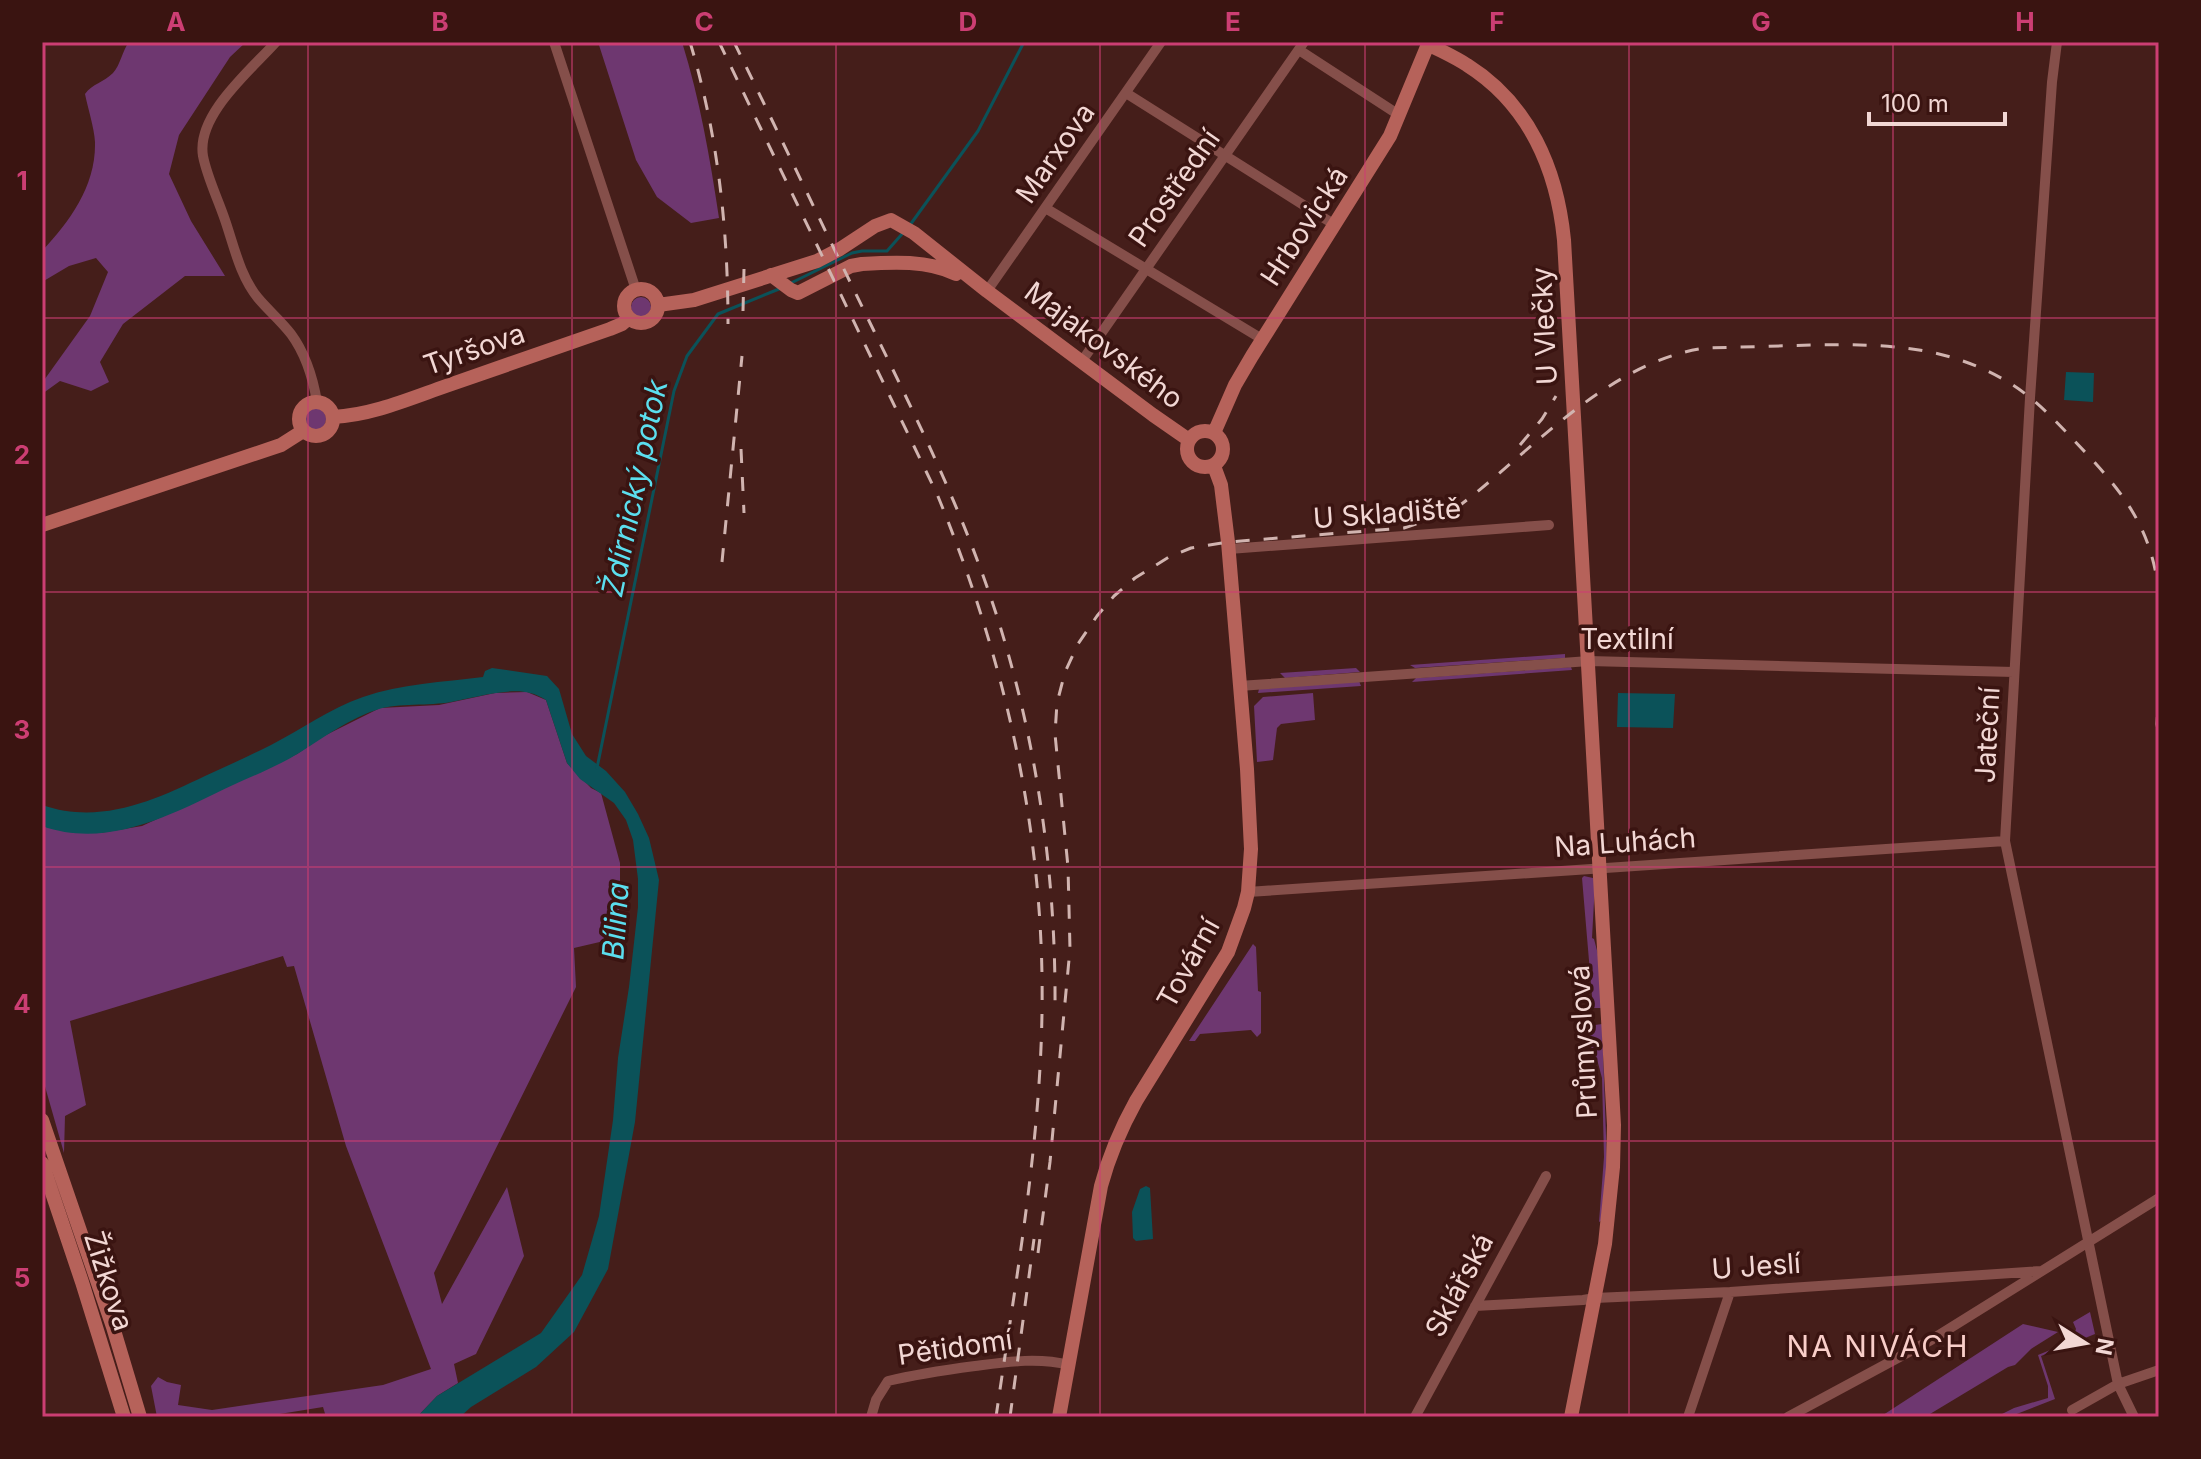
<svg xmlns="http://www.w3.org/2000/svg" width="2201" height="1459" font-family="Inter,sans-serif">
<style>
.green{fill:#6e3770}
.water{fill:#0b5259}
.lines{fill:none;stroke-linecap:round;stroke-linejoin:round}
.stream{stroke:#0b5259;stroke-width:3}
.street{stroke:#854f4a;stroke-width:10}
.secondary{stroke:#b6625a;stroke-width:14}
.rail{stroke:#d1b4b0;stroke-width:3;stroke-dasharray:14 14;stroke-linecap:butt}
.grid{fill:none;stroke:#cc3e73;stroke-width:2;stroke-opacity:0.55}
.labels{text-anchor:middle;stroke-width:7;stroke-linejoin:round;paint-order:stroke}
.street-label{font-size:28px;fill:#f2d7d4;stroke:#3a1411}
.water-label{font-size:30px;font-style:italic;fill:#5bdeee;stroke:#3a1411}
.neighbourhood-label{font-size:30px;letter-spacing:2px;fill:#f9cec9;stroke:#3a1411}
.neatline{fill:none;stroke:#cc3e73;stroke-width:3}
.grid-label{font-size:26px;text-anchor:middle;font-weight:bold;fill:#cc3e73}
</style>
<rect width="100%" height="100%" fill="#451e1a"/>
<path class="green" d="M129 42H246L230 57 179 135 169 174 191 221 225 276H185L123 324 100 362 109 382 91 391 60 381 42 394V383L90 316 108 272 96 258 69 266 42 282V251C70 221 96 186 95 142 94 127 88 109 85 94 92 84 104 82 113 73 121 64 122 51 129 42Z
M598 42H682C700 100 710 158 719 218L691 223 657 197 636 160Z
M631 307a10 10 0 1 1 20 0a10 10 0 1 1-20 0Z
M304 419a11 11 0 1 1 22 0a11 11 0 1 1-22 0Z
M1565 654V658L1415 668 1410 665Z
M1571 667 1572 670 1412 682 1416 678Z
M1356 668 1360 672 1285 678 1280 673Z
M1359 681 1361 686 1258 693 1259 689Z
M527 692 546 700 567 763 591 788 601 793 620 863V908L604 941 574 948 576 987 434 1273 442 1304 507 1187 524 1256 476 1354 454 1364 458 1383 437 1396 417 1417H326L323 1407 261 1417H157L151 1386 158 1377 167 1382 181 1385 178 1405 212 1410 383 1385 431 1369 346 1146 294 966 287 967 283 956 70 1021 86 1105 65 1116 64 1153 42 1076V826L70 832 100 833 142 826 297 754 322 737 380 708 439 705 495 693Z
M1313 693 1315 720 1281 724 1277 728 1273 760 1257 762 1254 706 1263 697Z
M1584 876 1593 878 1595 883 1592 938 1594 939 1599 958 1602 1008H1593L1582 878Z
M1253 944 1256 947 1258 991 1261 992V1033L1257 1037 1251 1030 1200 1034 1195 1041H1189Z
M1602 1024 1607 1163 1601 1221 1599 1222 1604 1157 1602 1078 1598 1063 1586 1036 1595 1030V1025Z
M2090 1312 2095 1334 2041 1356 2055 1399 2009 1417H1996L2014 1408 2048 1398V1386L2038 1355 2072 1341 2076 1329 2073 1322Z
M2023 1324 2058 1332 2031 1349 2015 1365 2008 1367 1925 1417H1880Z"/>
<path class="water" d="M2066 372 2094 373 2093 402 2064 400Z
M492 668 547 676 559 689 572 734 586 756 606 771 625 792 638 814 649 838 659 880 635 1122 608 1269 574 1332 536 1367 471 1407 460 1417H417L437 1396 541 1333 582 1275 599 1216 613 1120 618 1058 629 987 638 907V879L633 840 626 820 614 803 580 779 567 763 546 700C541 697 535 694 530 693 510 687 472 698 451 702 430 706 397 703 379 709 350 718 324 737 299 753 278 766 255 775 233 785 174 813 109 850 42 826V805C100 825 153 801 205 776 227 766 249 756 271 745 302 729 329 709 363 697 401 684 443 682 483 677L485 671Z
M1618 693 1675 694 1673 728 1617 727Z
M1146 1186 1150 1188 1153 1239 1136 1241 1133 1238 1132 1212 1140 1189Z"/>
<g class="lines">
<path class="stream" d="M910 225 978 131 1024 42
M789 284 852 253 862 251H887L902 234
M597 768 674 391 687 356 718 314 779 289"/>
<path class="street" d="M276 42C251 70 196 115 203 156 207 177 218 199 225 220 234 246 240 276 258 298 268 310 281 321 291 334 305 353 313 378 317 402
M554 42 636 290
M2057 42 2052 82 2030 398 2005 841 2118 1384 2134 1417
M1299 50 1399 115
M1126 93 1335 225
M1047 209 1262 339
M987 291 1161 42
M1082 361 1304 42
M1229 549 1549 525
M1239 686 1589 661 2014 672
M1248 892 2005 841
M1475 1306 1583 1300 1595 1298 1730 1292 2041 1271
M2072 1410 2118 1384 2159 1370
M871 1417 876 1400 888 1381C917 1374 945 1370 975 1366 1006 1362 1038 1357 1069 1365
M1415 1417 1546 1176
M1688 1417 1730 1292
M1788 1417 1931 1340 2159 1198"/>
<path class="secondary" d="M1428 44C1441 51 1455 57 1467 65 1529 104 1557 169 1564 240L1614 1125 1613 1167 1605 1244 1571 1417
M771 275 791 290 798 293 851 266 862 264C892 262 928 260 956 274
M624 306a17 17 0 1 1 34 0a17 17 0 1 1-34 0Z
M658 305 694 300 817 261 840 249 875 226 891 220 914 233 987 291 1153 415 1189 440
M299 419a17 17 0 1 1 34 0a17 17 0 1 1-34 0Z
M333 417C372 415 409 399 446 386 500 367 555 348 610 329L622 324 629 318
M1187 449a18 18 0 1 1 36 0a18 18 0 1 1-36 0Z
M1214 433 1235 385 1252 356 1390 136 1429 42
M42 525 281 445 303 431
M42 1120 113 1327 140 1417
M42 1163 82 1282 124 1417
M1059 1417 1101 1186C1109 1156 1121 1128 1136 1101L1228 952 1244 908 1248 892 1251 849 1247 769 1228 542 1221 485 1214 466"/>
<path class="rail" d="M690 42C718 135 728 228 728 324
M719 42 937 494C1005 659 1045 833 1042 1013 1040 1148 1015 1284 996 1417
M734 42C781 138 827 235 874 331 921 427 968 523 1000 626 1038 749 1056 879 1055 1008
M743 311 744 269
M1520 445 1542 419 1556 396
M741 449 744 513
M722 562 742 356
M2159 689 2157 724 2159 738
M1038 1253 1050 1162 1070 949 1068 867 1055 734 1057 703 1065 672 1078 644 1097 616 1114 596 1135 578 1169 557 1191 548 1228 542 1404 528 1436 517 1459 506 1477 492C1544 437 1616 361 1705 348 1741 347 1778 346 1814 345 1885 344 1946 345 2008 382 2038 400 2061 427 2085 452 2127 497 2152 531 2159 594
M1010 1417 1034 1239"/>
</g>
<path class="grid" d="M308 42V1417M572 42V1417M836 42V1417M1100 42V1417M1365 42V1417M1629 42V1417M1893 42V1417M42 318H2159M42 592H2159M42 867H2159M42 1141H2159"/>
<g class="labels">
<g class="street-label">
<text transform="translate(1055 153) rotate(-55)" y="10">Marxova</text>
<text transform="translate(1174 188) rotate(-55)" y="10">Prostřední</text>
<text transform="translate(1304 226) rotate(-57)" y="10">Hrbovická</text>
<text transform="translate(1544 326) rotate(-93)" y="10">U Vlečky</text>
<text transform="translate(1104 345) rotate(37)" y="10">Majakovského</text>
<text transform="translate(474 349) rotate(-19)" y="10">Tyršova</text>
<text transform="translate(1387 513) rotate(-4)" y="10">U Skladiště</text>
<text x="1627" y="649">Textilní</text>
<text transform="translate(1987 735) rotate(-87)" y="10">Jateční</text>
<text transform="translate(1625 842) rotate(-4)" y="10">Na Luhách</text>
<text transform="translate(1188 963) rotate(-61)" y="10">Tovární</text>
<text transform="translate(1583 1042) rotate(-93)" y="10">Průmyslová</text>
<text transform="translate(1756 1266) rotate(-4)" y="10">U Jeslí</text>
<text transform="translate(109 1281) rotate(72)" y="10">Žižkova</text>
<text transform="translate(1459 1285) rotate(-62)" y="10">Sklářská</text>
<text transform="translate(955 1347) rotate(-8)" y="10">Pětidomí</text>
</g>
<g class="water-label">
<text transform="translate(635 488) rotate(-78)" y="10">Ždírnický potok</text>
<text transform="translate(616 921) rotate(-86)" y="10">Bílina</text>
</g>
<g class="neighbourhood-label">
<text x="1878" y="1357">NA NIVÁCH</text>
</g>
</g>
<rect width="2201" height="1459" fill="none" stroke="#3a1411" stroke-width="88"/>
<g transform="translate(2085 1343) rotate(101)" stroke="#3a1411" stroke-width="6" paint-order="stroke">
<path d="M0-6L14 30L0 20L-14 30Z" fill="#f2d7d4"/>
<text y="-12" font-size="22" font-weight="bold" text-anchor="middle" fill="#f2d7d4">N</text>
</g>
<path d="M1869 112v12h136v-12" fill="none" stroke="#f2d7d4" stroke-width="4"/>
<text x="1881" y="112" font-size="24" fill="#f2d7d4" stroke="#3a1411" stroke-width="6" paint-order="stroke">100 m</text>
<rect x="44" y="44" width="2113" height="1371" class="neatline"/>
<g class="grid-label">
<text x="176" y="31">A</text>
<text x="440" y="31">B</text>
<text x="704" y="31">C</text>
<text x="968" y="31">D</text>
<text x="1233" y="31">E</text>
<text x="1497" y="31">F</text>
<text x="1761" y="31">G</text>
<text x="2025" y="31">H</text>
<text x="22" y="190">1</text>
<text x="22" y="464">2</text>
<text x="22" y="739">3</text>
<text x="22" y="1013">4</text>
<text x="22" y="1287">5</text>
</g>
</svg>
